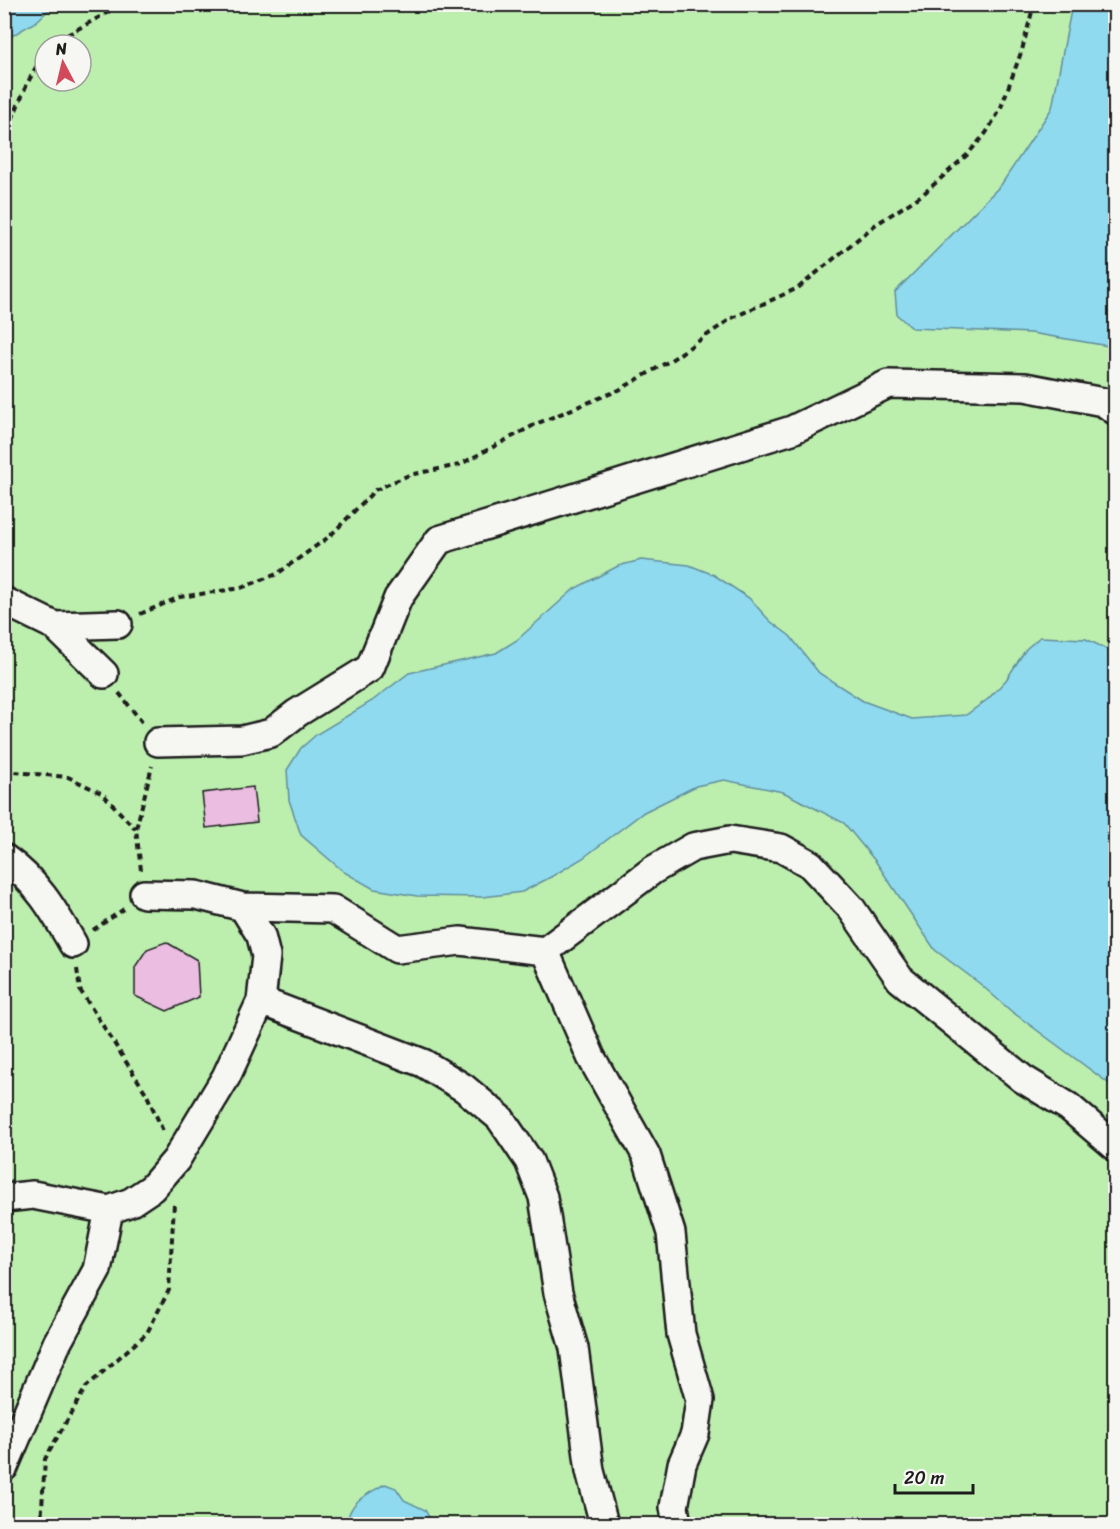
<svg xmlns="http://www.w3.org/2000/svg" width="1120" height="1529" font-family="Sriracha,sans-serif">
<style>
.green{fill:#bceeae;stroke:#6c8565;stroke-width:1.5;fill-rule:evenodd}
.water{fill:#8fdaef;stroke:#618e9b;stroke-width:1.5}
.building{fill:#eabde1;stroke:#1c1c1c;stroke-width:1.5}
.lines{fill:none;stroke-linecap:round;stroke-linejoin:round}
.minor-casing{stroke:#1c1c1c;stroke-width:32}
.path{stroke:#1c1c1c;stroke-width:4;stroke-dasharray:6 4.5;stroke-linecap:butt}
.minor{stroke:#f6f6f2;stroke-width:27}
</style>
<rect width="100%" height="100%" fill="#f6f6f2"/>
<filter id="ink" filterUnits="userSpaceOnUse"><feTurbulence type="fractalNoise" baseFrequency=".0167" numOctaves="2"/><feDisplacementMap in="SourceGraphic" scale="12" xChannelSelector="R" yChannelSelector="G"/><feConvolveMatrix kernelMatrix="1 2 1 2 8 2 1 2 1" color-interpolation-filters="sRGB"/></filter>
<g filter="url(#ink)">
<path class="green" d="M5 5H1115V1524H5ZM45 45H81V81H45Z"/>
<path class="water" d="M5 4H54V5L37 21 5 40Z
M1072 5H1115V347L1031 333 912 328 897 315 895 292 1001 185 1052 108Z
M641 560 689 565 714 575 749 598 770 621 790 636 819 673 863 701 912 719 966 715 988 699 1006 680 1026 649 1040 637 1086 639 1115 653V1088L1011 1011 979 983 935 950 876 862 844 823 783 792 724 780 696 786 644 812 583 858 551 877 522 892 483 897 417 896 374 889 344 872 301 835 289 800 287 770 301 748 317 734 372 701 409 673 496 653 517 640 574 589 618 566Z
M385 1484 396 1488 404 1500 425 1510 433 1524H346C351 1500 364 1496 385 1484Z"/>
<path class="building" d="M253 787 257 822 206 828 202 793Z
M166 942 197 960 199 997 167 1011 135 996V967L147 949Z"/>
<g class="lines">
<g class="minor-casing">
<path id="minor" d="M4 601 55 626 104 674
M55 626 118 624
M158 742 242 740 271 733 297 713 370 668 398 598 439 540 792 430 888 384 1025 387 1103 402 1116 411
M4 858C37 881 54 911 73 944
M243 907 333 909 397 949 460 941 545 951 653 870 693 847 730 840 781 848 810 864 851 908 900 979 1023 1079 1069 1107 1116 1147
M545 951 591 1057 646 1155 671 1233 681 1334 700 1400 695 1434 682 1464 674 1507 677 1524
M261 1001 423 1063 464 1088 500 1118 529 1161 543 1197 558 1293 574 1348 590 1471 604 1524
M4 1198 33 1195 109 1210 131 1202 152 1188 176 1160 226 1077 261 1001 266 956 261 936 243 907 196 895 144 894
M4 1467 57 1343 97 1270 109 1210"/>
</g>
<path class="path" d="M49 45 123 4
M4 139 26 86 45 50
M140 614 180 597 241 588 277 574 330 536 375 490 409 475 459 465 538 423 619 390 671 360 732 318 798 288 875 225 922 195 967 155 986 133 1000 110 1022 50 1034 4
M119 693 142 722
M4 771 68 777 103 794 135 829
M141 870 136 829 152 766
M93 930 124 909
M77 969 80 990 146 1093 163 1131
M41 1524 45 1459 86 1387 147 1333 169 1290 174 1204"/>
<use href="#minor" class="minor"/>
</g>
</g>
<rect width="1120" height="1529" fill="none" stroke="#f6f6f2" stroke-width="24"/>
<rect x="12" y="12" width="1096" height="1505" fill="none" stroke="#1c1c1c" stroke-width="2" filter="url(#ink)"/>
<g transform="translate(63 63) rotate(353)"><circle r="28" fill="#f6f6f2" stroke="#9f9f9c" stroke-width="1.5"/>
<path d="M0-4.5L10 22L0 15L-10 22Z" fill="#d1495b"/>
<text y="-9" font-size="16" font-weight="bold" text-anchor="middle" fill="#1c1c1c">N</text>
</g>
<path d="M895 1484v9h78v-9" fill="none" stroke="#1c1c1c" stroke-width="3"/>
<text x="904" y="1484" font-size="18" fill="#1c1c1c" stroke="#f6f6f2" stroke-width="4.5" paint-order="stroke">20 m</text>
</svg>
